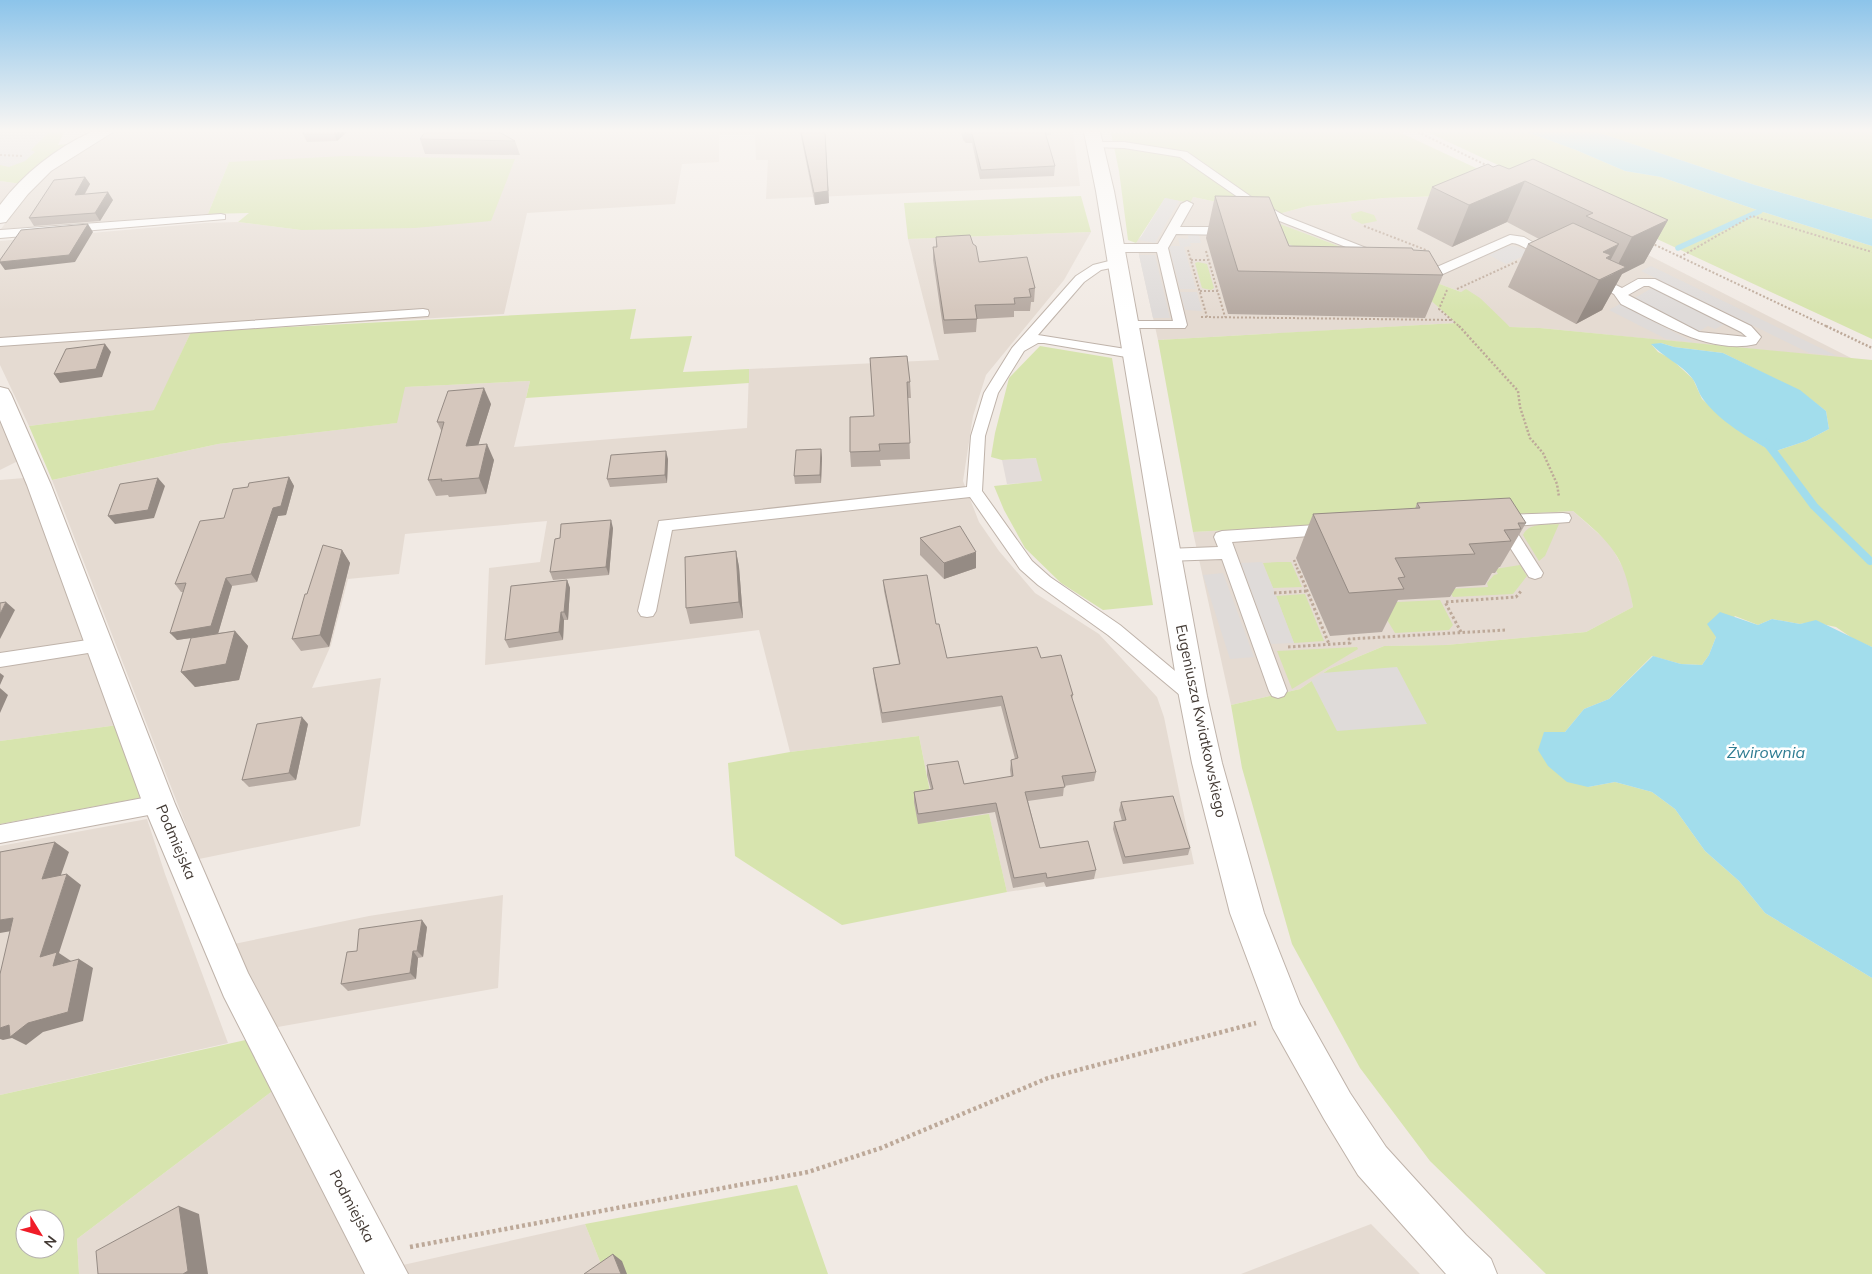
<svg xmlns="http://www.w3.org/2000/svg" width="1872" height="1274" font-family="Mulish,sans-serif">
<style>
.residential{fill:#e5dbd2}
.industrial{fill:#e3dcd9}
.green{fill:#d7e4ae;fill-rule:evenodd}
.parking{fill:#dfdbd9}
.water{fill:#a2ddec}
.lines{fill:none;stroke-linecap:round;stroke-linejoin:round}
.stream-far1{stroke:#a2ddec;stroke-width:5.5}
.stream{stroke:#a2ddec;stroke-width:8}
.service-casing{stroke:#bfb3aa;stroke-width:2}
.minor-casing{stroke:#bfb3aa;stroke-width:2}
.tertiary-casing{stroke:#bfb3aa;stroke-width:2}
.path-far3{stroke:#bda999;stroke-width:2;stroke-dasharray:2 2;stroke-linecap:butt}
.path-far2{stroke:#bda999;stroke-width:2.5;stroke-dasharray:2 2;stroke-linecap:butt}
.path-far1{stroke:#bda999;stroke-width:3;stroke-dasharray:2.5 2.5;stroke-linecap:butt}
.path{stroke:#bda999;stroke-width:4.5;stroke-dasharray:3 3;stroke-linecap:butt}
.service{fill:#fff;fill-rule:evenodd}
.minor{fill:#fff;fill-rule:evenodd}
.tertiary{fill:#fff;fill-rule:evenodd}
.wall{fill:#b7aba3}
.shaded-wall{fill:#958b84}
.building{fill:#d5c7bd;stroke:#958b84}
.labels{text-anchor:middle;stroke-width:5;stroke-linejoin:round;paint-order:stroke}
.street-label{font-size:15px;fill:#433a34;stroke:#fff}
.water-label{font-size:16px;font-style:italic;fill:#2e7c92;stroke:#fff}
</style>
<rect width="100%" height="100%" fill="#f1eae4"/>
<path class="residential" d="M113 132H1073L1080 186 766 199 768 160H756L755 135H719V162L682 164 675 204 527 213 504 314 191 332 155 410 29 426 0 365V241L205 223 238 222 301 230 229 162 208 214 1 229 37 180 85 146Z
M0 181 22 184 0 211Z
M1528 194 1853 359 1540 328 1510 327 1466 290 1461 292 1263 218 1308 206 1384 198Z
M1193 197 1222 203 1417 288 1457 323 1158 340 1136 241 1142 236 1165 198Z
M1091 232 1064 280 986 375 973 416 963 481 979 522 999 551 1035 593 1099 634 1157 697 1164 717 1194 864 1007 892 989 815 936 822 919 736 790 752 759 630 485 665 489 568 540 562 547 521 405 534 399 574 348 579 331 645 312 688 381 678 360 826 199 859 52 480 218 444 396 423 404 387 530 381 514 447 747 428 749 369 939 360 908 239Z
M0 417 18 461 0 470Z
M24 478 88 643 0 654V480Z
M1573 511 1610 544 1628 577 1633 607 1586 632 1446 645 1384 646 1329 669 1300 689 1231 705 1193 532Z
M91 652 118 725 0 741V664Z
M147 819 165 874 228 1043 0 1095V846Z
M503 895 498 988 272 1028 229 945 369 916Z
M275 1089 365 1274H79L77 1239Z
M585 1224 605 1274H407L403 1265Z
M1371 1224 1420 1274H1241Z"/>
<path class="industrial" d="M1037 458 1043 482 1007 484 1002 460Z"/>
<path class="green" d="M0 132H64L58 145 76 143 38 164 22 184 0 181Z
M1399 132 1478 169 1443 196 1384 198 1308 206 1264 218 1461 292 1466 289 1480 298 1510 327 1540 328 1872 360V647L1855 640 1836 627 1812 622 1800 624 1772 619 1758 625 1735 616 1716 637 1709 655 1702 665 1681 664 1652 656 1609 699 1584 709 1565 732 1588 787 1615 782 1652 792 1675 809 1705 851 1739 881 1765 913 1872 978V1274H1546L1430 1161 1360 1068 1292 944 1242 768 1231 705 1300 689 1329 669 1384 646 1446 645 1586 632 1633 607C1624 555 1612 544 1573 511L1193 532 1158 340 1456 323 1417 288 1328 262 1267 234 1222 203 1193 197 1190 203 1165 198 1136 243 1128 240 1119 171 1111 133ZM1661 343 1674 347 1723 353 1800 391 1826 411 1829 429 1806 441 1773 452 1751 439 1725 420 1702 399 1693 379 1670 358 1658 352 1652 345Z
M1427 132H1527L1576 150 1625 171 1661 177 1760 211 1872 246V339Z
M1597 132H1872V219L1755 185Z
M345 156 515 159 491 221 415 228 301 230 238 222 249 213 208 214 229 162Z
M1081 196 1091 232 908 239 904 203Z
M1361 211 1374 215 1377 221 1362 224 1352 219 1351 214Z
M1198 262 1207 264 1214 288 1211 290 1202 288 1195 263Z
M636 309 630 339 692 336 683 372 749 369V383L526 398 530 381 405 387 397 423 218 444 52 480 29 426 154 410 191 332Z
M1040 346 1112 358 1153 605 1103 610 1061 583 1025 548 1004 510 994 486 1042 481 1036 458 1002 460 991 457 995 433 1009 378Z
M1559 524 1545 556 1539 561 1523 535C1529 522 1547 525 1559 524Z
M1278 562H1291L1302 587 1273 588 1263 563Z
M1520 565 1527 576 1513 594 1453 597 1448 589 1488 587 1487 583 1494 575 1498 574 1495 569Z
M1305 594 1324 641 1294 643 1276 596Z
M1440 600 1453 625 1449 630 1395 633 1377 603Z
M1357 647 1358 649 1292 689 1277 651Z
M118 725 140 798 0 824V741Z
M919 736 936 822 989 814 1007 892 842 925 735 856 728 763 790 752Z
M250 1039 275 1089 77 1239 79 1274H0V1095ZM25 1219H55V1249H25Z
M797 1185 828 1274H605L585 1224Z"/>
<path class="parking" d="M49 132 31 150 35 152 25 161 9 167 0 165V132Z
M1165 198 1179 201 1155 243 1139 240Z
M1188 235H1199L1201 243H1190L1191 246 1184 247 1196 289H1180L1169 246H1180L1178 238 1188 239Z
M1507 246H1515L1529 251 1598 297 1521 257 1506 264 1489 255Z
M1139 255H1155L1170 318H1153Z
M1651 266 1837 356 1809 353 1641 271Z
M1652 288 1725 324 1715 329 1708 326 1698 332 1633 299Z
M1180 292H1197L1202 311 1185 310Z
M1620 304 1693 342 1666 339 1609 310Z
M1262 562 1273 588 1294 643 1271 644 1241 563Z
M1223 573 1254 657 1230 659 1203 575Z
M1397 667 1427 724 1337 731 1311 680 1322 673Z"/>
<path class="water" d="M1527 132H1597L1755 185 1872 219V246L1760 211 1661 177 1625 171 1576 150Z
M1661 343 1674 347 1723 353 1800 390 1826 411 1829 429 1806 441 1773 452C1749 438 1720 422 1703 399 1698 393 1697 384 1692 378 1681 364 1663 357 1651 344Z
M1720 612 1758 625 1772 619 1800 624 1816 620 1872 647V978L1765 913 1739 881 1705 851 1675 809 1652 792 1615 782 1588 787 1567 782 1548 766 1538 750 1544 732H1565L1584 709 1609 699 1653 656 1681 664 1702 665 1709 655 1716 637 1707 624Z"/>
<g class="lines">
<path class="stream-far1" d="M1678 248 1760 211"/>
<path class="stream" d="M1767 443 1814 506 1870 561"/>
<g class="service-casing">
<path id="service" d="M1095 142H1124L1187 152 1250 196 1285 216 1384 255 1382 258H1374L1277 220 1242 200 1180 157 1124 148 1091 147 1090 145Z
M1187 201 1193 204 1180 227H1231L1237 231 1231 235 1176 234 1168 248 1187 325 1185 328H1122L1120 325 1127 321H1173L1157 252H1114L1108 248 1114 244H1158L1181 204Z
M221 214 225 215V219L0 238V230Z
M1510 235 1524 237 1554 255 1552 258C1538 261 1526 244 1512 243L1434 278H1426L1412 270 1418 266 1430 270Z
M1117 259 1123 263 1121 266 1101 270 1084 282 1038 335 1132 350 1139 354 1132 358 1044 343H1038L1024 351 998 393 985 436 982 491 1032 561 1050 577 1120 625 1199 691 1202 696 1199 701 1193 703 1187 701 1108 635 1038 585 1020 569 970 497 672 530 656 611 653 616 647 617 641 616 638 611 659 521 967 487 971 436 984 393 1012 348 1076 276 1093 265Z
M1593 274 1622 288 1638 279H1655L1751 326 1761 337 1756 344C1711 355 1660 323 1621 304L1614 294 1589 281 1587 278ZM1644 286H1649L1741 332 1747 337 1699 332 1628 295Z
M423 309 428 310 429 313 428 316 0 346V338Z
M1563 513 1569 514 1571 518 1569 522 1513 526 1543 573 1541 577 1535 579 1529 577 1493 521 1495 517 1501 515Z
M1331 524 1337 526 1339 530 1337 534 1232 542 1287 691 1284 696 1278 698 1272 696 1269 691 1222 559 1167 561 1161 559 1159 555 1161 551 1167 549 1218 547 1214 537 1216 533 1222 531Z
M101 638 107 640 110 645 107 650 0 667V653Z
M159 795 166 798 169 804 166 810 159 813 0 843V825Z"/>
</g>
<g class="minor-casing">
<path id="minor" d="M91 132H113L51 171 28 194 6 222 0 223V205C24 173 55 149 91 132Z
M0 387 8 389 11 394 51 485 175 804 248 973 408 1274H365L224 997 143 804 27 485 0 420Z"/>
</g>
<g class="tertiary-casing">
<path id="tertiary" d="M1084 132H1100L1114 191 1207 696 1222 763 1264 913 1300 1004 1350 1093 1386 1147 1466 1235 1491 1259 1497 1274H1446L1358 1175 1324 1119 1273 1028 1230 913 1192 763 1179 696 1096 191Z"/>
</g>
<path class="path-far3" d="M1418 132 1490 167
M0 155 24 156
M1364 226 1426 250
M1651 243 1828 327
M1188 250 1207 317
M1206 251 1225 317
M1680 257 1752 216 1872 252
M1191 260H1209
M1457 289 1518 261
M1447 290 1439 309 1460 327
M1200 291H1218
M1201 317 1452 320"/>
<path class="path-far2" d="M1459 326 1518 391 1520 407 1530 438 1543 453 1557 484 1559 497
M1826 326 1872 348
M1294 560 1299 573"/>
<path class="path-far1" d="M1299 571 1329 644
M1274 593 1307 591
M1461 632 1445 602 1516 597 1522 590
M1288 647 1350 643 1349 639 1506 630"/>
<path class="path" d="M410 1247 808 1172 881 1148 1048 1078 1256 1023"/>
<use href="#service" class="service"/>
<use href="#minor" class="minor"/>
<use href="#tertiary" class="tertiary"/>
</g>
<path class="wall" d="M304 132H347L337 141 307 142 303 134Z
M800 132H825L829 203 815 205Z
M961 132H1051V135H1045L1055 166 1054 176 980 179 972 143H966L963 140Z
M420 139 515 141 520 155 425 154Z
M1493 167 1509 169 1668 220 1644 263 1622 274 1602 310 1576 324 1508 287 1528 244 1539 239 1507 222 1452 247 1417 229 1432 187Z
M85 177 90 184 85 194 113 200 100 221 34 226 29 218Z
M1215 196 1289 246 1413 250 1443 275 1425 318 1228 314 1206 238Z
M936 237 979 262 1035 288 1034 302H1031L1030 311H1014V317L977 319 976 332 944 334 933 260V247H936Z
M870 358 910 382 911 398H908L910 459 880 460 881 466 851 467 850 452 874 416Z
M491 404 478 445 494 460 486 494 449 497 448 495 436 496 428 480 442 432 437 422Z
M821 449 822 458 821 483 795 484 794 476Z
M668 459 667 483 610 487 607 479Z
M289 477 294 486 286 515 278 516 257 582 232 586 218 633 235 631 248 646 239 680 195 687 181 672 191 638 177 640 183 592H181L175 584 224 518 248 487Z
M1417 503 1526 523 1500 567H1499L1495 573H1492L1485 585 1456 587 1450 597 1398 600 1382 632 1330 636 1296 558 1313 514 1415 509Z
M613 528 609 575 553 580 550 572 560 538Z
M920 538 976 568 944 579 920 555Z
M342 550 350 563 329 647 301 651 292 639 307 594Z
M736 551 739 567 743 618 690 624 686 608Z
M567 580 570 588 568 620H564L563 640 509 648 505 640Z
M883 580 936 624 947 658H1041L1073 695 1072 699 1096 772 1094 781 1064 786 1063 796 1028 801 1040 848 1096 870 1094 879 1046 887 1044 882 1013 888 995 812 918 824 914 802V792L931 790 927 775V765L964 784 1011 777 1010 770 1011 760 1015 759 1001 706 882 723 874 678 873 668 899 664 884 591Z
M308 724 296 780 249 787 242 780Z
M1121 802 1190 848 1188 855 1123 864 1113 829 1114 822 1122 821 1119 810Z
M427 927 423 957 418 958 416 979 348 991 341 984 357 951Z"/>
<path class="shaded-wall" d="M335 132H347L337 141 334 134Z
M825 132 829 203 815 205 814 193Z
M85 177 90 184 80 202 75 195Z
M1525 181 1507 222 1452 247 1469 205Z
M108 192 113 200 100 221 95 213Z
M1668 220 1644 263 1622 274 1602 310 1576 324 1599 280 1603 252 1619 244 1600 280 1613 274 1632 237Z
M88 224 93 232 75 262 5 270 0 263V262Z
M105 344 111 352 102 377 60 383 54 374Z
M484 388 491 404 473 462 466 446Z
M487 444 494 460 486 494 479 478Z
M821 449 822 458 821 483 820 475Z
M666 451 668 459 667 483 665 475Z
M289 477 294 486 286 515 278 516 257 582 251 574 273 508Z
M158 478 165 486 154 518 115 524 108 516Z
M611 520 613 528 609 575 606 567Z
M342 550 350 563 329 647 320 635Z
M736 551 739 567 743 618 739 602Z
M976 552V568L944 579V563Z
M226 578 232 586 218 634 177 640 170 633Z
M567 580 570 588 568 620 564 612Z
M6 602 15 610 0 639V614Z
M561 612 564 620 563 640 559 632Z
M235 631 248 646 239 680 195 687 181 672Z
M0 673 4 676 0 685Z
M0 688 8 695 0 713Z
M302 717 308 724 296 780 289 773Z
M55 842 69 852 56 889 42 879Z
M67 874 81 885 59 953 71 961 68 975 40 957Z
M13 918 29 928 0 933V920Z
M422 920 427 927 423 957 417 951Z
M413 951 418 958 416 979 410 973Z
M79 959 93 968 83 1021 43 1032 26 1045 12 1038 3 1040 0 1039V1028L9 1025 28 1023Z
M179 1206 199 1214 208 1274H183Z
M613 1254 622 1261 627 1274H621Z"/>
<path class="building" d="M304 132H335L334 134H303Z
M425 132H499L515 141 420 139Z
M801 132H825L828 191 814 193Z
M965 132H1045L1055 166 981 170 972 134H966Z
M1533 159 1668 220 1632 237 1586 216 1593 213 1525 181 1469 205 1432 187 1488 164 1493 167 1499 165 1509 169Z
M85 177 75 195 108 192 95 213 29 218 54 180Z
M1215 196 1269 197 1289 246 1412 248 1413 250 1429 251 1443 275 1238 271Z
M1573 223 1619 244 1603 252 1611 255 1606 258 1626 267 1599 280 1528 244Z
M88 224 69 255 0 262V260L21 230Z
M970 235 973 244 976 246 979 262 1027 257 1035 288 1029 289 1031 297 1014 298 1015 304 975 305 977 319 944 320 933 247H937L936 237Z
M105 344 96 369 54 374 66 349Z
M907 356 910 382H907L910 443 879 444 880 451 850 452V417L874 416 870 358Z
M484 388 466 446 487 444 479 478 441 481 442 479 428 480 444 422H437L448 391Z
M821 449 820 475 794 476 796 450Z
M666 451 665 475 607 479 611 455Z
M289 477 281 506 273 508 251 574 226 578 211 626 170 633 186 583 175 584 200 521 224 518 233 489 248 487 249 483Z
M158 478 148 510 108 516 120 484Z
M1510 498 1526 523H1518L1521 529 1504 530 1511 541 1469 544 1475 554 1395 558 1405 577 1398 578 1404 589 1349 593 1313 514 1420 508 1417 503Z
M611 520 606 567 550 572 555 539 560 538 561 524Z
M960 526 976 552 944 563 920 538Z
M323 545 342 550 320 635 292 639 305 594H307Z
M736 551 739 602 686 608 685 557Z
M927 575 936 624H939L947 658 1037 647 1041 658 1061 655 1073 695H1071L1096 772 1062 776 1065 787 1025 792 1040 848 1088 841 1096 870 1047 878 1046 873 1014 878 996 803 918 814 914 792 933 789 927 765 958 761 964 784 1013 776 1011 760 1018 758 1002 696 882 713 873 668 900 664 883 580Z
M567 580 564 612H561L559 632 505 640 511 586Z
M6 602 0 614V603Z
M235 631 226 664 181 672 191 638Z
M302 717 289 773 242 780 257 724Z
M1173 796 1190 848 1125 857 1114 822 1126 820 1121 802Z
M55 842 42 879 67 874 40 957 57 952 53 966 79 959 68 1012 28 1023 10 1037 9 1025 0 1028V974L13 918 0 920V852Z
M422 920 417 951H413L410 973 341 984 347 952 357 951 359 929Z
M179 1206 188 1271 183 1274H98L96 1251Z
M613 1254 621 1274H584Z"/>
<linearGradient id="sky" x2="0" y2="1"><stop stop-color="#8cc4ea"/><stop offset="0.42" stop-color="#f9f6f3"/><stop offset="1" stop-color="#f9f6f3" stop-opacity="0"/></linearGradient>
<rect width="1872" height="311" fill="url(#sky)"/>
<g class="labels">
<g class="street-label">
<text transform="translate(1201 721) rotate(78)" y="5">Eugeniusza Kwiatkowskiego</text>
<text transform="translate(176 842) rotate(67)" y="5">Podmiejska</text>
<text transform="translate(352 1206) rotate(62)" y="5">Podmiejska</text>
</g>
<g class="water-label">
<text x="1766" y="758">Żwirownia</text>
</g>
</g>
<g transform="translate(40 1234) rotate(127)"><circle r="24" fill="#ffffff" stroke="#b4b0ae"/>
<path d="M0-4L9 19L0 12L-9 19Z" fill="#f01c28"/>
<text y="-8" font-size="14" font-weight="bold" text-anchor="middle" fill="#433a34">N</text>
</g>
</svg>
